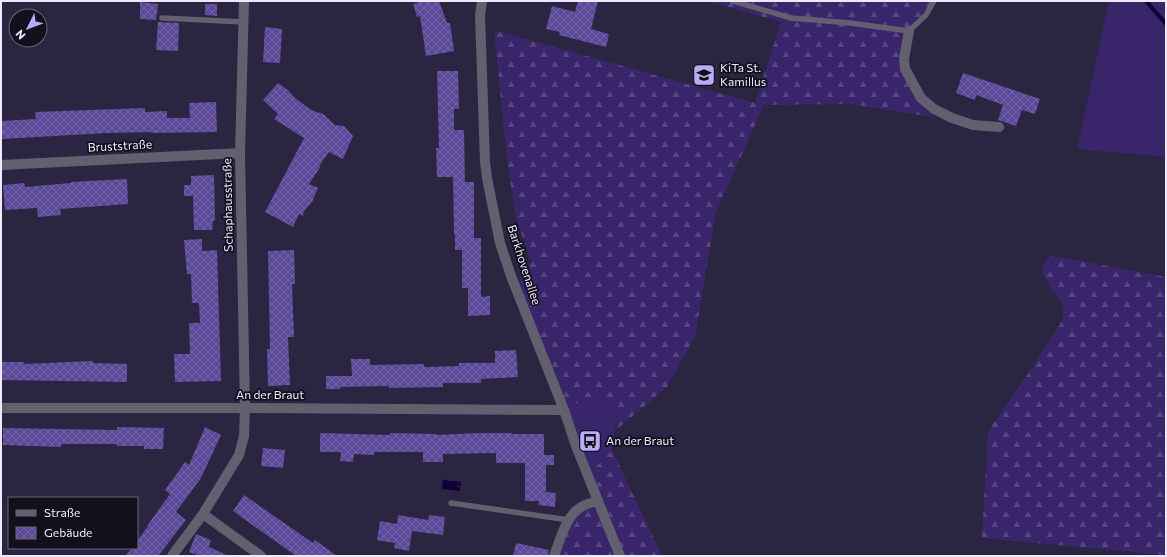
<svg xmlns="http://www.w3.org/2000/svg" width="1167" height="557" font-family="Commissioner,sans-serif">
<style>
.grass{fill:#39256a}
.forest{fill:url(#forest-firs)}
.water{fill:url(#water-ripples)}
.lines{fill:none;stroke-linecap:round;stroke-linejoin:round}
.stream{stroke:#140036;stroke-width:4}
.building{fill:url(#building-cross-hatch)}
.service{stroke:#62606e;stroke-width:5.5}
.minor{stroke:#62606e;stroke-width:10}
.labels{text-anchor:middle;stroke-width:3.5;stroke-linejoin:round;paint-order:stroke}
.poi-label{font-size:12px;fill:#edeafd;stroke:#12101c;text-anchor:start}
.street-label{font-size:12px;fill:#edeafd;stroke:#12101c}
</style>
<defs>
<pattern id="forest-firs" width="22" height="20" patternUnits="userSpaceOnUse"><rect width="22" height="20" fill="#39256a"/><path d="M5 1l3.5 6h-7zM16 11l3.5 6h-7z" fill="#564580"/></pattern>
<pattern id="water-ripples" width="26" height="14" patternUnits="userSpaceOnUse"><rect width="26" height="14" fill="#140036"/><path d="M2 4q2-2 4 0t4 0M15 11q2-2 4 0t4 0" fill="none" stroke="#362554"/></pattern>
<pattern id="building-cross-hatch" width="8" height="8" patternUnits="userSpaceOnUse"><rect width="8" height="8" fill="#5d4999"/><path d="M0 0l8 8M0 8l8-8" fill="none" stroke="#7563a8"/></pattern>
</defs>
<rect width="100%" height="100%" fill="#2a2540"/>
<path class="grass" d="M1109 1H1166V157L1077 149Z
M602 394 617 413 612 450 590 473 565 408Z"/>
<path class="forest" d="M707 1H933L925 14 909 31 904 59 918 97 934 117 849 104 764 105 716 212 695 337 667 387 615 431 617 412 602 394 565 408 517 283 531 262 516 218 507 160 494 30 755 103 781 22Z
M1054 256 1166 277V555L982 538 988 431 1032 368 1062 321 1064 306C1058 297 1046 284 1043 273 1041 268 1044 263 1047 258Z
M612 450 662 556H556L577 512 597 504 590 473Z"/>
<path class="water" d="M443 479 461 482 460 491 442 489Z"/>
<g class="lines">
<path class="stream" d="M1146 1 1166 24"/>
</g>
<path class="building" d="M422 1H439L447 23H450L454 51 426 56 420 16 417 17 413 4Z
M578 1H598L591 29 609 34 606 47 559 35 560 32 546 29 552 6 575 12Z
M140 2 158 4 156 20 140 19Z
M205 4H217V16L205 15Z
M158 22 179 23 178 51 156 50Z
M265 27 282 29 280 63 263 62Z
M437 71H458L459 109H454V130H464L465 182H474V238H481V297L490 296V315L468 316V288H462V250H455V234H454L453 177H437L436 148H439Z
M963 73 1040 99 1035 114 1022 110 1016 126 998 120 1003 105 976 95 975 100 956 93Z
M278 83 288 90 294 97 311 110 323 114 335 125 344 126 353 136 343 159 329 152 321 163 319 169 309 184 318 188 312 202 304 211 303 216 299 214 293 227 265 212 304 138 274 119 278 114 263 100Z
M216 102 217 132 151 133V132L106 133 2 139 1 121 36 119 35 112 145 108V112L167 111V118H190L189 103Z
M214 175 215 221H213L212 230H194L193 196H184V185H191V176Z
M127 179 128 204 60 209 61 215 38 217 37 208 5 210 3 185 24 183 25 187 71 183V182Z
M202 239V251L217 250 221 381 175 382 174 354H190L189 323H200L199 303H192L191 274H187L184 240Z
M294 250 295 284H292L294 337H288L290 385 268 386 267 349H270L268 251Z
M516 350 518 377 481 379V383H443V387L389 388V386L340 387V389H326V376H352L351 359H370V365L424 364V367L459 366V363H495V351Z
M93 361V363L127 364V382L1 380V362H24V364Z
M117 427 164 428 163 449H144V446H117V444H61V447L3 445V428L117 430Z
M205 427 221 435 201 478 176 512 186 520 158 556H125L132 548H137V541L148 526H147L170 494 165 490 185 462 189 465Z
M320 433 390 435V433L436 434V435L479 433H512L513 434H544V455H554V465H546V492L556 493 555 507 538 505 539 501H525V463H496V453L443 454V462H423V452H374V455L354 454 353 462 340 461 341 452H320Z
M263 448 285 450 283 468 261 466Z
M244 495 313 543 315 540 337 556H296L233 511Z
M398 515 428 520 429 515 445 517 443 535 412 531 409 551 394 548 395 543 377 540 380 521 397 524Z
M196 534 211 540 209 547 229 556H200L189 552Z
M516 543 549 550 548 556H513Z"/>
<g class="lines">
<path class="service" d="M733 1 791 18 850 23 909 31 926 15 934 1
M162 18 244 22
M451 503 569 520"/>
<path class="minor" d="M482 1 480 15 485 162 487 178 500 243 511 276 564 410 576 446 620 556
M909 31 904 59 905 69 921 98 934 109 952 118 973 125 999 127
M1 165 240 153
M1 408H245L564 410
M203 514 261 556
M172 556 203 514 239 455 244 436 245 408 240 153 244 1
M554 556C561 538 566 513 585 505 589 503 594 502 598 501"/>
</g>
<defs>
<g id="school-square" transform="scale(1.15)"><rect x="-9" y="-9" width="18" height="18" rx="4" fill="#b9abf7" stroke="#12101c"/><path d="M0-5L7-2L0 1L-7-2ZM-4 1L0 2.5L4 1V4Q0 6-4 4Z" fill="#111"/></g>
<g id="bus-square" transform="scale(1.15)"><rect x="-9" y="-9" width="18" height="18" rx="4" fill="#b9abf7" stroke="#12101c"/><path d="M-5-6H5V4H4V6H2V4H-2V6H-4V4H-5ZM-3.5-4V0h7V-4ZM-3.5 1.2v1.5H-2V1.2ZM2 1.2v1.5H3.5V1.2Z" fill="#111"/></g>
</defs>
<g fill-rule="evenodd">
<use href="#school-square" x="704" y="75"/>
<use href="#bus-square" x="590" y="441"/>
</g>
<g class="labels">
<g class="poi-label">
<text x="720" y="72">KiTa St.<tspan x="720" dy="14">Kamillus</tspan></text>
<text x="606" y="445">An der Braut</text>
</g>
<g class="street-label">
<text transform="translate(120 146) rotate(-3)" y="4">Bruststraße</text>
<text transform="translate(228 205) rotate(-91)" y="4">Schaphausstraße</text>
<text transform="translate(524 265) rotate(72)" y="4">Barkhovenallee</text>
<text x="270" y="399">An der Braut</text>
</g>
</g>
<rect width="1167" height="557" fill="none" stroke="#edeafd" stroke-width="4"/>
<rect x="8" y="497" width="130" height="52" fill="#12101c" stroke="#6a6776"/>
<rect x="16" y="510" width="20" height="6" fill="#62606e" stroke="#6a6776"/>
<text x="44" y="517" font-size="12" fill="#edeafd">Straße</text>
<rect x="16" y="527" width="20" height="12" fill="url(#building-cross-hatch)" stroke="#6a6776"/>
<text x="44" y="537" font-size="12" fill="#edeafd">Gebäude</text>
<g transform="translate(28 28) rotate(228)"><circle r="19" fill="#12101c" stroke="#6a6776"/>
<path d="M0-3L7 15L0 10L-7 15Z" fill="#b9abf7"/>
<text y="-6" font-size="11" font-weight="bold" text-anchor="middle" fill="#edeafd">N</text>
</g>
</svg>
